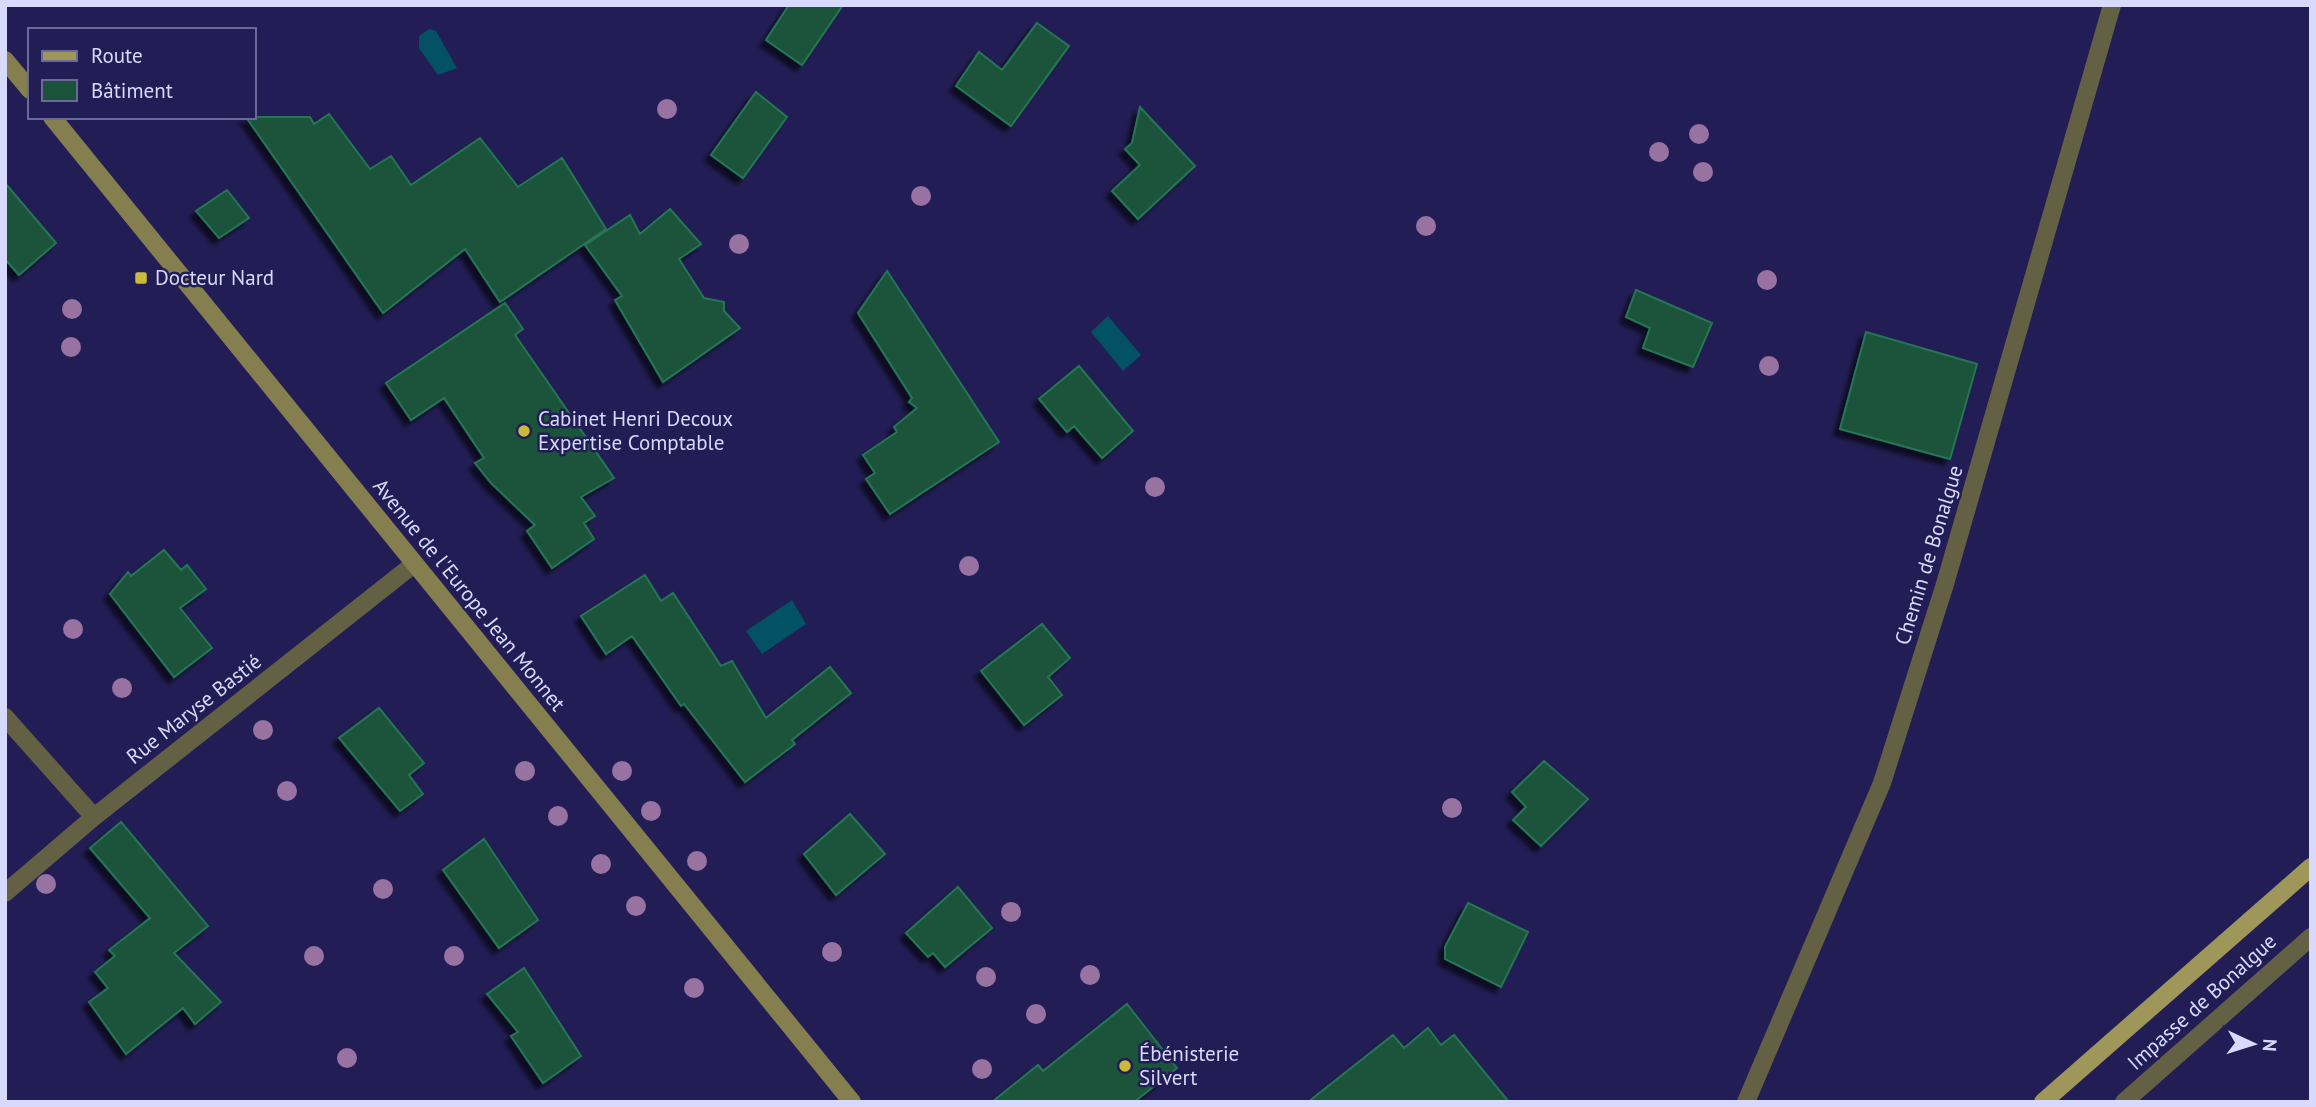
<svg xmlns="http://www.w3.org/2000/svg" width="2316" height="1107" font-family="'PT Sans',sans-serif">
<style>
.water{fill:#035164}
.building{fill:#1a533a;stroke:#257654;stroke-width:2;filter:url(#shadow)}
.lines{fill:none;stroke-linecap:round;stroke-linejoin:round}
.street{stroke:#646043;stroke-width:18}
.secondary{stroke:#857f50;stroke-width:18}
.primary{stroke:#9f975a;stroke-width:18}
.tree{fill:#9872a1}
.poi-dot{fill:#cbba39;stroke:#221e55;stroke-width:2.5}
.labels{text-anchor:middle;stroke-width:5;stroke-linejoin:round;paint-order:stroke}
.poi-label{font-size:21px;fill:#d7dafd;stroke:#221e55;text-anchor:start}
.street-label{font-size:21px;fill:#d7dafd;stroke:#221e55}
</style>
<defs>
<filter id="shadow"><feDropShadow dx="-6" dy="6" stdDeviation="2" flood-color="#0009"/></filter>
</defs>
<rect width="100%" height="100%" fill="#221e55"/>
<path class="water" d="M429 29 436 31 457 68 438 75 419 48V36Z
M1108 316 1141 355 1123 371 1091 332Z
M792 600 806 624 762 654 746 631Z"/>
<path class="building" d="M789 5H843L802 65 766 40Z
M1037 23 1069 46 1011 126 956 86 979 52 1002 70Z
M756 92 787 117 743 178 711 155Z
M1140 107 1195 166 1138 219 1112 191 1140 165 1125 149 1132 143Z
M329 114 370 169 391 156 411 185 480 138 518 187 562 158 606 229 500 302 465 249 383 313 246 117H310L314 124Z
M5 183 56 243 19 275 5 259Z
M227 190 249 218 219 238 196 211Z
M670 209 701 244 679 259 704 298 724 302V311L740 328 663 382 615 300 622 296 585 245 630 215 640 234Z
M887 271 999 442 890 514 866 479 875 473 863 455 897 432 894 427 917 408 909 402 912 398 858 313Z
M1636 290 1712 323 1693 367 1643 348 1650 328 1626 317Z
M505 303 523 329 515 335 614 478 581 497 595 516 584 523 594 539 552 568 527 531 535 525 491 483 475 463 484 458 444 398 411 420 386 383Z
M1866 332 1977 364 1950 459 1840 429Z
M1079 366 1133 431 1102 458 1074 426 1067 432 1039 399Z
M164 550 181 570 187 565 206 589 180 608 212 648 174 677 110 594 128 572 131 576Z
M645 575 661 601 673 593 721 666 732 661 766 718 830 667 851 693 792 740 795 744 745 782 684 704 681 706 632 636 606 654 581 616Z
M1042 624 1070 658 1048 677 1062 695 1024 725 981 671Z
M379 708 424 763 409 775 423 794 400 811 339 738Z
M1544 761 1588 799 1541 846 1513 820 1526 807 1512 792Z
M850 814 885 854 836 895 804 854Z
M121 822 208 926 174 953 221 1002 195 1024 183 1008 126 1054 89 1002 108 988 95 972 115 956 109 950 150 918 90 848Z
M484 839 538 920 499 948 443 870Z
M958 887 992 928 945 967 933 953 928 957 906 933Z
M1468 903 1528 932 1501 987 1445 959V947Z
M524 968 581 1056 543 1083 511 1036 518 1032 487 994Z
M1127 1004 1177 1068 1134 1102H992L1038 1065 1043 1071Z
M1428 1028 1441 1045 1454 1035 1509 1102H1308L1393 1035 1404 1048Z"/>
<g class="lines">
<path class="street" d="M5 717 94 817
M5 893 94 817 414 564
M1746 1102 1882 783 1945 584 2112 5
M2124 1102 2311 937"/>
<path class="secondary" d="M5 60 30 90
M52 117 852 1102"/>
<path class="primary" d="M2043 1102 2311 867"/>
</g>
<g class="tree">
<circle cx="667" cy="109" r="10"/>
<circle cx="1699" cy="134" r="10"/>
<circle cx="1659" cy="152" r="10"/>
<circle cx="1703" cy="172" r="10"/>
<circle cx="921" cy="196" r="10"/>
<circle cx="1426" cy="226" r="10"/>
<circle cx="739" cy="244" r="10"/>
<circle cx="1767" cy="280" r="10"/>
<circle cx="72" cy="309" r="10"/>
<circle cx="71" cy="347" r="10"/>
<circle cx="1769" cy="366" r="10"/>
<circle cx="1155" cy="487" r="10"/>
<circle cx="969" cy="566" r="10"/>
<circle cx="73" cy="629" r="10"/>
<circle cx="122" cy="688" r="10"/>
<circle cx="263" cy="730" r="10"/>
<circle cx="525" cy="771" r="10"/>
<circle cx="622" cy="771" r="10"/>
<circle cx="287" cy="791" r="10"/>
<circle cx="1452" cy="808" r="10"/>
<circle cx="651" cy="811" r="10"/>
<circle cx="558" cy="816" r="10"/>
<circle cx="697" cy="861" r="10"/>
<circle cx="601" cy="864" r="10"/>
<circle cx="46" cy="884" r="10"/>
<circle cx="383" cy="889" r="10"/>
<circle cx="636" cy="906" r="10"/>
<circle cx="1011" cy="912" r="10"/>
<circle cx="832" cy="952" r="10"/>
<circle cx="314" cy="956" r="10"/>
<circle cx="454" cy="956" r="10"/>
<circle cx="1090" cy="975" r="10"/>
<circle cx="986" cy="977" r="10"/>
<circle cx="694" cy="988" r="10"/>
<circle cx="1036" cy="1014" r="10"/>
<circle cx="347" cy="1058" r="10"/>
<circle cx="982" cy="1069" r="10"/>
</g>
<g class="poi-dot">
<rect x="134" y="271" width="14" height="14" rx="3.5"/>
<circle cx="524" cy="431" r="7"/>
<circle cx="1125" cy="1066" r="7"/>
</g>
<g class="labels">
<g class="poi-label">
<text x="155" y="285">Docteur Nard</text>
<text x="538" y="426">Cabinet Henri Decoux<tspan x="538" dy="24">Expertise Comptable</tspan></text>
<text x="1139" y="1061">Ébénisterie<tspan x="1139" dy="24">Silvert</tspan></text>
</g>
<g class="street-label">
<text transform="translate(1929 555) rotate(-73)" y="7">Chemin de Bonalgue</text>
<text transform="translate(469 595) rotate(51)" y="7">Avenue de l'Europe Jean Monnet</text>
<text transform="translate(194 709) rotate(-38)" y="7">Rue Maryse Bastié</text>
<text transform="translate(2202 1002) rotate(-42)" y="7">Impasse de Bonalgue</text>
</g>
</g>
<rect width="2316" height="1107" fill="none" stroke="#d7dafd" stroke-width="14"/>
<rect x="28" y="28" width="228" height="91" fill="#221e55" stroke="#6a6998" stroke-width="2"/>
<rect x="42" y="51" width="35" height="10" fill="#9f975a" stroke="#6a6998" stroke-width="2"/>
<text x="91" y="63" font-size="21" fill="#d7dafd">Route</text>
<rect x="42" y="80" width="35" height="21" fill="#1a533a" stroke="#6a6998" stroke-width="2"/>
<text x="91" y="98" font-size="21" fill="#d7dafd">Bâtiment</text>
<g transform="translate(2253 1044) rotate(94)" stroke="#221e55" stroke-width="5" paint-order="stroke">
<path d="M0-5L12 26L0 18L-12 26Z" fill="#d7dafd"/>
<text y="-10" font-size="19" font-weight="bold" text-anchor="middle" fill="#d7dafd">N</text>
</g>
</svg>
